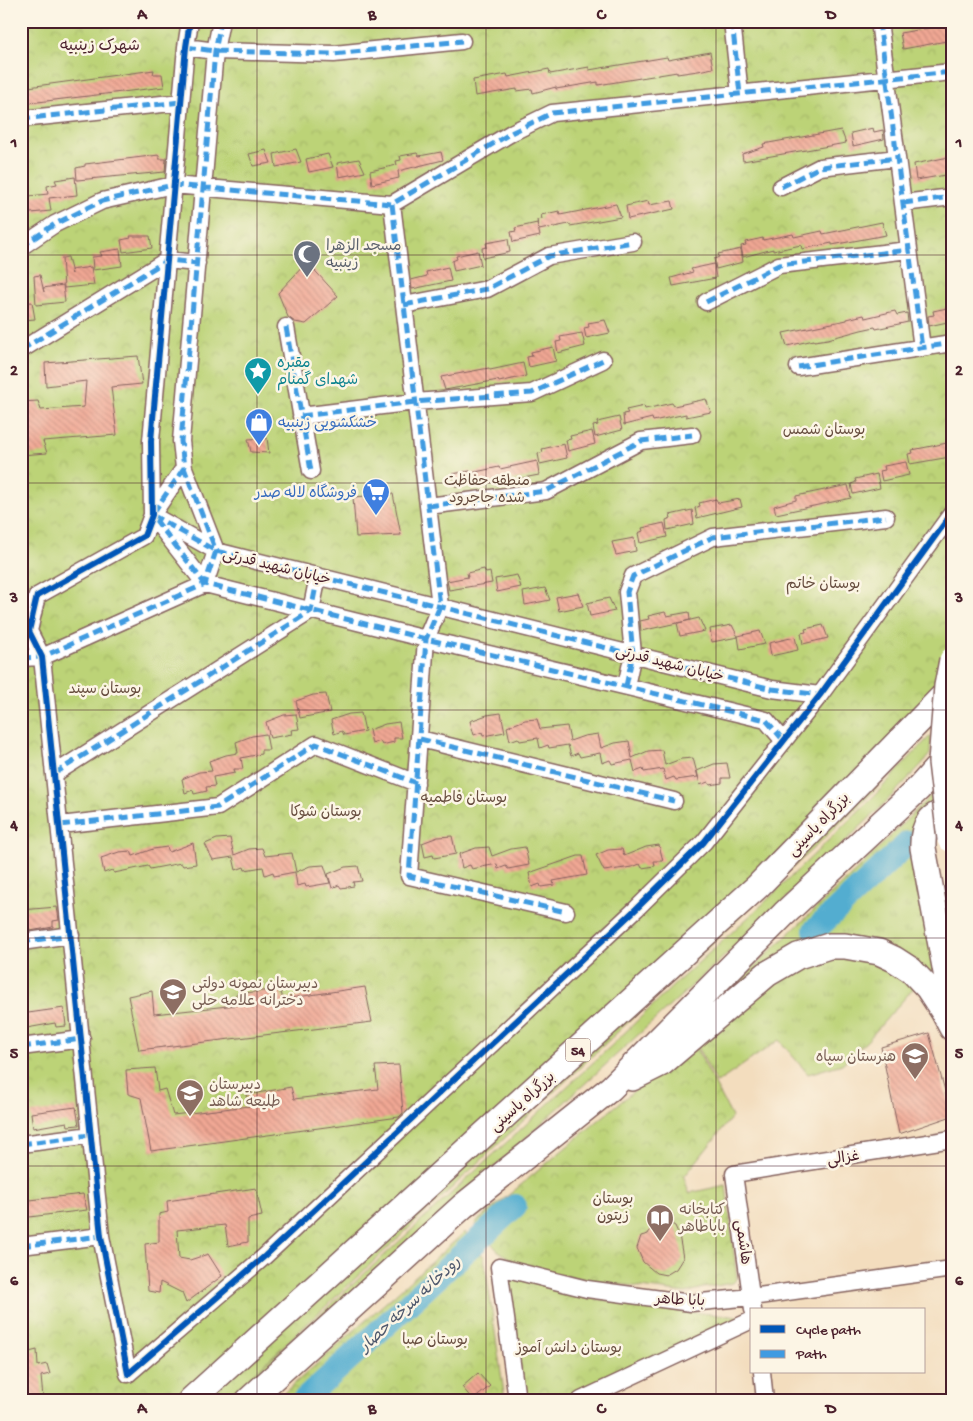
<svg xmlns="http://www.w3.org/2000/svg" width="973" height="1421" font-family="'Gochi Hand','Playpen Sans Arabic',sans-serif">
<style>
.grass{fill:url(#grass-tufts);stroke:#837951}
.park{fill:url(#park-crowns);stroke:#837951}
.garden{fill:#bcd377;stroke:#837951}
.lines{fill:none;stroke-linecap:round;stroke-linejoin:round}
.river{stroke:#53add0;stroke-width:24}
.building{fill:url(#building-back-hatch)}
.minor-casing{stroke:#85625e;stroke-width:19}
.highway-casing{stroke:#85625e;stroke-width:28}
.minor{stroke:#fff;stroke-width:16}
.highway{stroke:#fff;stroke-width:25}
.highway-bridge-casing{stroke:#85625e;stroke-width:28;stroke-linecap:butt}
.highway-bridge{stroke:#fff;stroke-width:25}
.quiet{stroke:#409be1;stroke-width:5;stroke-dasharray:10 5;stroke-linecap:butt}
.cycleway-casing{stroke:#fcf5e5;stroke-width:9}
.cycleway{stroke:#0057b8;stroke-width:6}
.grid{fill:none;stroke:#4a1f2b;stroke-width:1;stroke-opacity:0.55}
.labels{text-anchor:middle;stroke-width:5;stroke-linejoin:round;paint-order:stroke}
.shield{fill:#fcf5e5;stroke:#7f5f63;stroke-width:1}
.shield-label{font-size:14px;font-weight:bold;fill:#4a1f2b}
.worship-label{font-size:15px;fill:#5b616d;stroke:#fcf5e5;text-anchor:start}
.culture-label{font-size:15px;fill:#0d838f;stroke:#fcf5e5;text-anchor:start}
.shop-label{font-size:15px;fill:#366cbe;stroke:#fcf5e5;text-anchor:start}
.park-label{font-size:15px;fill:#664c3e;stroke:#fcf5e5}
.street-label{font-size:15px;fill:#4a1f2b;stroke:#fcf5e5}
.education-label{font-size:15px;fill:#785e54;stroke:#fcf5e5;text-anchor:start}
.neighbourhood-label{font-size:16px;fill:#4a1f2b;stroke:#fcf5e5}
.water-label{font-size:16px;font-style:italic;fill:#4e586d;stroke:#fcf5e5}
.neatline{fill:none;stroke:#4a1f2b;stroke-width:2}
.grid-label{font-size:16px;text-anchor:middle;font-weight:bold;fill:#4a1f2b}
</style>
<defs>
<pattern id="grass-tufts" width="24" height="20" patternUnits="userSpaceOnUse" patternTransform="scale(1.25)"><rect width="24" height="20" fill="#bcd377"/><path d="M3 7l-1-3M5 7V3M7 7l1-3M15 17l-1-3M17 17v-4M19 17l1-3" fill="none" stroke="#a3b567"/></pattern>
<pattern id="park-crowns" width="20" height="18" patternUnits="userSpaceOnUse" patternTransform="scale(1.25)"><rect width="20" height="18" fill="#bcd377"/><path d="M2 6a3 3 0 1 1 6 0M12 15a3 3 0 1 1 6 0" fill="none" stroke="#a3b567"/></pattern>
<pattern id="building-back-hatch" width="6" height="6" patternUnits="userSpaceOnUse" patternTransform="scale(1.25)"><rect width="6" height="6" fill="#f1a894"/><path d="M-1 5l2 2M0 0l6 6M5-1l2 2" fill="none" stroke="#c58879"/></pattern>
</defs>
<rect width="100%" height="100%" fill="#fcf5e5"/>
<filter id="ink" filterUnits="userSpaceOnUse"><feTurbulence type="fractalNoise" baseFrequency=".02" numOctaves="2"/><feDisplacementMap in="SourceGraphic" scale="10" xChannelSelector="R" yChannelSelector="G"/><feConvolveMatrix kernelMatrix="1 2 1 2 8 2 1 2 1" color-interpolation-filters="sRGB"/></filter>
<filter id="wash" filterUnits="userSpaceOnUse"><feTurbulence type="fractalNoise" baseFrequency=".0096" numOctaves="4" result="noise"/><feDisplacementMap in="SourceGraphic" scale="20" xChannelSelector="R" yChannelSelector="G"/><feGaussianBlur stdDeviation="1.12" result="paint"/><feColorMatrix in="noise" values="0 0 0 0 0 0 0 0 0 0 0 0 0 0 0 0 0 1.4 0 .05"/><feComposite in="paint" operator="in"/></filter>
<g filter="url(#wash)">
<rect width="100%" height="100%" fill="#f3ddbe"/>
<path class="grass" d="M932 794 934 813 926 818 948 1009 844 940 657 1058 862 865Z
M845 950 918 983 868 1040 842 1064 808 1074 779 1040 717 1083 694 1041 769 979Z"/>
<path class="park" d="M21 21H952V704L871 794 226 1400H21Z
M693 1042 732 1117 684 1177 689 1193 726 1185 737 1279 733 1283 703 1288 686 1293 610 1283 543 1272 512 1260 497 1250 475 1223Z
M465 1232 484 1257 505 1400H276Z
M521 1273 548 1287 583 1297 691 1312 749 1318 579 1400H522L508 1283Z"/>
<path class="garden" d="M931 735 930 754 922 764 879 809 754 929 239 1400H223L287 1345 610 1047 675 984 764 903 875 795Z"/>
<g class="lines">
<path class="river" d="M815 930 908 843
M304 1400 515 1206"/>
</g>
<g id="blocks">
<path class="building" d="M952 24V40L903 49 900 33Z
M710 52 713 68 698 71 677 74V72L598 85V82L556 89V87L533 93 532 89 517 91V89L475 96 473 80 507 74 508 77 549 69 550 74 589 67V70L667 57 668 60Z
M154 70 153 74H162L164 87 21 104V88Z
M873 128 874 132 883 130 884 139 853 146 851 133Z
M841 130 846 143 743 161 742 154 764 147 763 144Z
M296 149 301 162 276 167 274 154Z
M266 150 271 163 253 166 249 154Z
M441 152 443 160 398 171 399 178 372 184 370 171 397 165 396 161 401 160 400 156 417 153 419 156Z
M328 154 333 167 309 172 306 159Z
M159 155V159H166L165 172 77 180 76 168 85 166V164Z
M949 157 952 174 916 180 914 164Z
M359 159 365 172 339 177 337 163Z
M75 177 77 195 49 198 51 211 21 214V202L30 200 29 196 48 194 47 186 57 184 55 180Z
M648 201 649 205 672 201 674 209 628 219 626 206Z
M616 204 621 217 570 226 569 224 539 230 537 220 542 219 541 215 559 211 560 215Z
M882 222 886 235 832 245V243L802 249 801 245 773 251V249L743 257 741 246 746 245 745 242 763 238V240L793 234 794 237 822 231 823 234Z
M537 223 540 236 513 242 511 232 516 231 515 228Z
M130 236H150L152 248 123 252 121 240 131 238Z
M508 239 510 252 483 258 482 248 487 247 486 243Z
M120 249 122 266 93 270 92 257 102 256 100 252Z
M741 249 743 262 716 269 714 259 719 257 718 254Z
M478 251 481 265 454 271 452 261 457 259 456 256Z
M68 257 72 274 71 270 91 267 94 285 64 288 62 258Z
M307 262 338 296 306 324 295 322 288 317 278 293Z
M714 264 716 278 673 286 671 278 693 272 691 269Z
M448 267 451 281 412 289 411 280 427 276 426 272Z
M40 275 44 292 43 288 63 285 65 302 36 305 34 276Z
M32 302 35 319 24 320 23 317H21V303Z
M952 307V321L929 326 928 316 934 315 933 311Z
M895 311 897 315 907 313 908 322 876 329 875 327 861 330 828 339 814 341V340L787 346 783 333 847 320V319L864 315 865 318Z
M605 320 610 333 586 338 584 328 589 327 588 323Z
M582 333 585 346 558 353 556 342 561 341 560 337Z
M553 347 556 361 529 367 527 357 532 356 531 352Z
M138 356 142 384 111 387 117 435 43 441 47 453 21 455V402L38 401 41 410 84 407 86 381 46 386 45 363Z
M523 363 526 376 499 382 498 380 445 390 441 377 489 368 490 370Z
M706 399 711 412 686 417V414L653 421 652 418 624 425 623 414 628 413 626 410 644 406 645 409 672 403 674 406Z
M619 417 622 430 595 437 593 426 598 425 597 422Z
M592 431 595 444 568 451 566 440 571 439 570 436Z
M267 438 269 453 251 452 248 439Z
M952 442V453L949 454 950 457 910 464 908 454 913 453 912 450Z
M564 444 567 458 540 464 538 454 543 452 542 449Z
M537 461 539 475 512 480V478L479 485V482L456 487 452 474 470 471 471 473 499 467 500 469Z
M906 462 909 475 882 481 880 471 885 470 884 466Z
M877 474 880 488 853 494 851 484 856 482 855 479Z
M848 485 851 498 776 514 774 506 796 500V496Z
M393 494 401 535 356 537 353 497Z
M716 499 718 503 740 499 742 507 697 518 695 508 700 506 699 503Z
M692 510 694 524 667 530 666 520 671 518 670 515Z
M664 523 667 537 640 543 638 533 643 531 642 528Z
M634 538 636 551 616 555 612 542Z
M484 569 486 573 490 572 492 583 449 590 447 581 468 577 467 573Z
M517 575 521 587 497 592 495 579Z
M545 588 550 600 525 605 523 592Z
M578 593 583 606 559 611 556 597Z
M609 598 615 611 590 616 587 603Z
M665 612 667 616 689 612 690 620 678 623 699 618 705 631 680 636 677 623 641 631 640 621 649 619 648 616Z
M732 625 738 637 712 642 710 629Z
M823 625 828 638 803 644 801 633 806 632 805 629Z
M760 631 765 644 740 649 738 636Z
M795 637 798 650 771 656 769 643Z
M326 694 330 712 300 718 296 701 313 695Z
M361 713 365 731 344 735 342 731 334 734 331 720 349 714Z
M501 713 505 732 483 736 482 732 474 735 470 721 487 715Z
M296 714 299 729 291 730 292 734 270 738 266 722 284 715Z
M537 719 540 729 567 726 570 741 584 736 598 734 601 748 615 743 629 741 632 758 648 751 662 750 665 765 681 759 693 758 698 777 676 780 674 777 666 780 663 769 644 772 643 769 635 772 632 760 612 764 610 760 602 763 600 753 580 757 578 753 571 756 568 745 549 748 548 745 540 748 538 738 520 741 518 738 510 741 507 727 525 720Z
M399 722 402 738H394V742L382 745 380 741 372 744 369 730 385 724Z
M266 734 269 750H261V754L241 758 243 769H234L235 773 213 777 215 786 206 787 207 791 194 794 193 790 185 793 182 779 199 772 212 771 209 761 226 755 238 753 236 742 252 736Z
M727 763 730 778H722V783L710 785 708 782 700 785 697 771 714 764Z
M452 836 456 854 434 858 433 855 425 857 422 843 438 837Z
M230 838 234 855 249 849 262 848 265 856 292 853 296 872 310 866 324 865 330 883 306 887 305 884 297 886 295 872 274 876 273 872 265 875 263 867 245 870 244 867 236 870 233 857 213 860 205 844 217 839Z
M193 843 196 864 183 866 181 863 150 869 148 866 114 873 112 870 104 873 101 858 119 852 131 851 133 856 153 849 167 847 169 852Z
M659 845 663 861H654L655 866 642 868 640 864 632 867 604 871 596 855 608 850 622 849 624 856 646 847Z
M489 847 492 856 511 849 525 847 529 865 508 869 506 866 498 869 497 864 472 869 470 865 462 868 459 854 476 848Z
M578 856H583L587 875 553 881 554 885 541 887 540 884 532 887 529 873Z
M358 866 362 881 353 882 354 886 341 888 339 885 332 888 328 874 345 867Z
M57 907 59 920 53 921V927L30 931 28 925H21V910Z
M365 987 372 1022 139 1050 128 996 152 991 154 1014 237 1005 236 994 280 989 283 999Z
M64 1008 66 1026 56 1027 55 1023 21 1029V1014Z
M929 1033 952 1116 899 1134 881 1047Z
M399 1065 403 1113 399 1117 151 1151 141 1098 128 1094 126 1070 155 1068 158 1091 165 1089 173 1115 249 1106 246 1095 291 1087 294 1099 378 1089 375 1066Z
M76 1107 79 1125 68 1126 67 1122 33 1128 31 1113Z
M256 1188 262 1216 248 1219V1242L228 1246 225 1225 177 1230 179 1258 190 1260 208 1254 222 1276 186 1303 182 1293 160 1282 159 1293 148 1291 145 1244 159 1242V1214L168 1212 167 1201Z
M83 1194 87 1210 21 1218V1201Z
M661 1218 675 1226 679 1235 683 1258 676 1269 666 1275 656 1273 643 1262 637 1248 641 1236 648 1234 653 1225Z
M37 1350 38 1366 47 1364 50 1374 41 1376 43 1398 21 1400V1354Z
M478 1373 490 1386 473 1400 462 1387Z"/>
</g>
</g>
<g filter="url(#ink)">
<use href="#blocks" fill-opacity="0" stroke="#85625e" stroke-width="1"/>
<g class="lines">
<g class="minor-casing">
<path id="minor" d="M190 21 186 47 151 441 152 515 144 536 37 596 29 631 42 657 101 1236 128 1374 265 1256 636 909 704 842 820 695 952 513
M732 21 740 94
M879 21 922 348
M186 47 215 51 334 54 462 41
M21 119 181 102
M781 187 820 167 897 158
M903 203 952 197
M392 204 440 606 426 639 409 876 566 912
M21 247 55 224 102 201 173 185 392 204 513 132 552 113 952 72
M706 302 779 265 909 250
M404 305 487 289 549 256 633 242
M286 327 311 471
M21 350 167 260 197 263
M798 367 952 343
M301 416 415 402 532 393 603 360
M428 506 546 491 641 441 692 435
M152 515 216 551 772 689 820 695
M152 515 184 468
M156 521 205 584 426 639 766 720 784 741
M21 658 42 657 205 584 216 551 184 468 181 441 215 51 221 21
M626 686 633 654 627 592 633 576 713 537 886 517
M420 739 674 801
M54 774 311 611 318 576
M60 825 218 807 316 744 416 783
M21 942 71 935
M21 1047 82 1039
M21 1144 91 1135
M21 1246 101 1236
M753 1310 734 1174 952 1139
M762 1372 765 1400
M517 1400 499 1267 587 1289 691 1303 751 1297 952 1269
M581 1400 752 1320"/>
</g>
<g class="highway-casing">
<path id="highway" d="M952 811C930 812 922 827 923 848L952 1005
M632 1078 662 1063 767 974 798 956 829 946H845L879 952 894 959 911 970 928 988 943 1011 952 1028
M191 1400 758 886 952 687
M249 1400 463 1206 611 1088 784 914 919 788 952 751"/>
</g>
<use href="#minor" class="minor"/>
<use href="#highway" class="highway"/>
<g class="highway-bridge-casing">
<path id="highway-bridge" d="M950 839 941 762 947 686 952 660"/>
</g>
<use href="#highway-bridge" class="highway-bridge"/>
<path class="quiet" d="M732 21 740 94
M879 21 922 348
M186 47 215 51 334 54 462 41
M21 119 181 102
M781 187 820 167 897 158
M903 203 952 197
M392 204 440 606 426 639 409 876 566 912
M21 247 55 224 102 201 173 185 392 204 513 132 552 113 952 72
M706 302 779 265 909 250
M404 305 487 289 549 256 633 242
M286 327 311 471
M21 350 167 260 197 263
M798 367 952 343
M301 416 415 402 532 393 603 360
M428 506 546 491 641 441 692 435
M153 513 184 468
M152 515 216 551 772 689 820 695
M155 519 205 584 426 639 766 720 784 741
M21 658 42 657 205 584 216 551 184 468 181 441 215 51 221 21
M626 686 633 654 627 592 633 576 713 537 886 517
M420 739 674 801
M54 774 311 611 318 576
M60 825 218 807 316 744 416 783
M21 942 71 935
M21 1047 82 1039
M21 1144 91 1135
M21 1246 101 1236"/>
<g class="cycleway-casing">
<path id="cycleway" d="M190 21 186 47 151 441 152 515 144 536 37 596 29 631 42 657 101 1236 128 1374 265 1256 636 909 704 842 820 695 952 513"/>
</g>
<use href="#cycleway" class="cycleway"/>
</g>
</g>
<path class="grid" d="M257 21V1400M486 21V1400M716 21V1400M21 255H952M21 483H952M21 710H952M21 938H952M21 1166H952"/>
<defs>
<g id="mosque-pin" transform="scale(1.4375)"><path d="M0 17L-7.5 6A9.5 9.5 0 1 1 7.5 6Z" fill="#6b7280" stroke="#fcf5e5"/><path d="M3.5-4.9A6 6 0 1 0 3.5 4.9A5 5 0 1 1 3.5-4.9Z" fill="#fff"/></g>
<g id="sight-pin" transform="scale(1.4375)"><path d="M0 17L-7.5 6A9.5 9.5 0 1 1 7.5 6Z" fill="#0f9aa8" stroke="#fcf5e5"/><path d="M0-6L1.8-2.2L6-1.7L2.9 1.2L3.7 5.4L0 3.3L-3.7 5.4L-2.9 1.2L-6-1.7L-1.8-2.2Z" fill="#fff"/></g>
<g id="shop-pin" transform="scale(1.4375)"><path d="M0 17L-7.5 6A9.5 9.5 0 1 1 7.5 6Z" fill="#3f7fe0" stroke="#fcf5e5"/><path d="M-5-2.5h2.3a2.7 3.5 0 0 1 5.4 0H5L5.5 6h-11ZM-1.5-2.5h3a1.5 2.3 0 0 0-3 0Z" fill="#fff"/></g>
<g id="supermarket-pin" transform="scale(1.4375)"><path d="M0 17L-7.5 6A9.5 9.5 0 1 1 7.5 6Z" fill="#3f7fe0" stroke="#fcf5e5"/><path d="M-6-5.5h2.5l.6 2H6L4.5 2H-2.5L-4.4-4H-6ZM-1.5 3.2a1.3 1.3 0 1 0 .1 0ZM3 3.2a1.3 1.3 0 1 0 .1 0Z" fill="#fff"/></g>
<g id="school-pin" transform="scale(1.4375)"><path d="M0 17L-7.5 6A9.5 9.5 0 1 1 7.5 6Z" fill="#8d6e63" stroke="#fcf5e5"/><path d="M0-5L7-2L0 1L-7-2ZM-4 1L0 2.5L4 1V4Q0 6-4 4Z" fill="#fff"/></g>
<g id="library-pin" transform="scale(1.4375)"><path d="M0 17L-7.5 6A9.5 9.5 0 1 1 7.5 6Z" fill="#8d6e63" stroke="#fcf5e5"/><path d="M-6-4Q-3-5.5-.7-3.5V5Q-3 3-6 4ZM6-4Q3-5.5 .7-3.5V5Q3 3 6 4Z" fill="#fff"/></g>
</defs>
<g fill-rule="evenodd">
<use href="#mosque-pin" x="307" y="254"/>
<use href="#sight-pin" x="258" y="371"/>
<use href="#shop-pin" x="259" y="422"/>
<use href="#supermarket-pin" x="376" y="492"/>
<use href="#school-pin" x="173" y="992"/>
<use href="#school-pin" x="915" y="1056"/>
<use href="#school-pin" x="190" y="1093"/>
<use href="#library-pin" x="660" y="1218"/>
</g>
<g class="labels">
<rect class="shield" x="565.5" y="1038.5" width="25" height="23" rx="4"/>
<g class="shield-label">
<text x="578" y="1055">54</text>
</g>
<g class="worship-label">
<text x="326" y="250">مسجد الزهرا<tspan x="326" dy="17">زینبیه</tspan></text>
</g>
<g class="culture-label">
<text x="277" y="367">مقبره<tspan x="277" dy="17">شهدای گمنام</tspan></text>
</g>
<g class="shop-label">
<text x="278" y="427">خشکشویی زینبیه</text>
<text x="357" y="497" text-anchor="end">فروشگاه لاله صدر</text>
</g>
<g class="park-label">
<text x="824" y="434">بوستان شمس</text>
<text x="487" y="485">منطقه حفاظت<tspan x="487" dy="17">شده جاجرود</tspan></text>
<text x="823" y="588">بوستان خاتم</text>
<text x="105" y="693">بوستان سپند</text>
<text x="464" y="802">بوستان فاطمیه</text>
<text x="326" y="816">بوستان شوکا</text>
<text x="613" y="1203">بوستان<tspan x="613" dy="17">زیتون</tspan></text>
<text x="435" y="1344">بوستان صبا</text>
<text x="569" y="1352">بوستان دانش آموز</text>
</g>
<g class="street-label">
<text transform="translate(277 566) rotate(14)" y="5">خیابان شهید قدرتی</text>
<text transform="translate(670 663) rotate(14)" y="5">خیابان شهید قدرتی</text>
<text transform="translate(818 824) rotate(-46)" y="5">بزرگراه یاسینی</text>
<text transform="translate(522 1101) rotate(-42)" y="5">بزرگراه یاسینی</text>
<text transform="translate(843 1157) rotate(-9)" y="5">غزالی</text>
<text transform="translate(744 1242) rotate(82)" y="5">هاشمی</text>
<text transform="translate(680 1299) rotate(3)" y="5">بابا طاهر</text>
</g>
<g class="education-label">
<text x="192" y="988">دبیرستان نمونه دولتی<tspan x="192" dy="17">دخترانه علامه حلی</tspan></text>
<text x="896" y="1061" text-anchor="end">هنرستان سپاه</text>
<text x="209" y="1089">دبیرستان<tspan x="209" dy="17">طلیعه شاهد</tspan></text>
<text x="679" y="1214">کتابخانه<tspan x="679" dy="17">باباطاهر</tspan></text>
</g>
<g class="neighbourhood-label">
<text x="100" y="50">شهرک زینبیه</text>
</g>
<g class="water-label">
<text transform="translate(409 1303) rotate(-43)" y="6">رودخانه سرخه حصار</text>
</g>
</g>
<rect width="973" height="1421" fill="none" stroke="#fcf5e5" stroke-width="55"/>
<rect x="750" y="1308" width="175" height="65" fill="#fcf5e5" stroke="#b59f9b"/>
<rect x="760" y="1325" width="25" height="8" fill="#0057b8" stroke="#b59f9b"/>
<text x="796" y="1334" font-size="15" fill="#4a1f2b">Cycle path</text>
<rect x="760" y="1350" width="25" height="8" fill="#409be1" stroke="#b59f9b"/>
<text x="796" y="1358" font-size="15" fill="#4a1f2b">Path</text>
<rect x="28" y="28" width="918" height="1366" class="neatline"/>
<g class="grid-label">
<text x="142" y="19">A</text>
<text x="372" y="19">B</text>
<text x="601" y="19">C</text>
<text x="831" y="19">D</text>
<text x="14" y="147">1</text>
<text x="959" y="147">1</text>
<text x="14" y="375">2</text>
<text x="959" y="375">2</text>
<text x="14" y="602">3</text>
<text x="959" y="602">3</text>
<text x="14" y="830">4</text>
<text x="959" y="830">4</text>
<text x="14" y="1058">5</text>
<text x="959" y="1058">5</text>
<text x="14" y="1285">6</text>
<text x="959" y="1285">6</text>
<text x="142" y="1413">A</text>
<text x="372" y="1413">B</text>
<text x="601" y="1413">C</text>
<text x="831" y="1413">D</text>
</g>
</svg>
